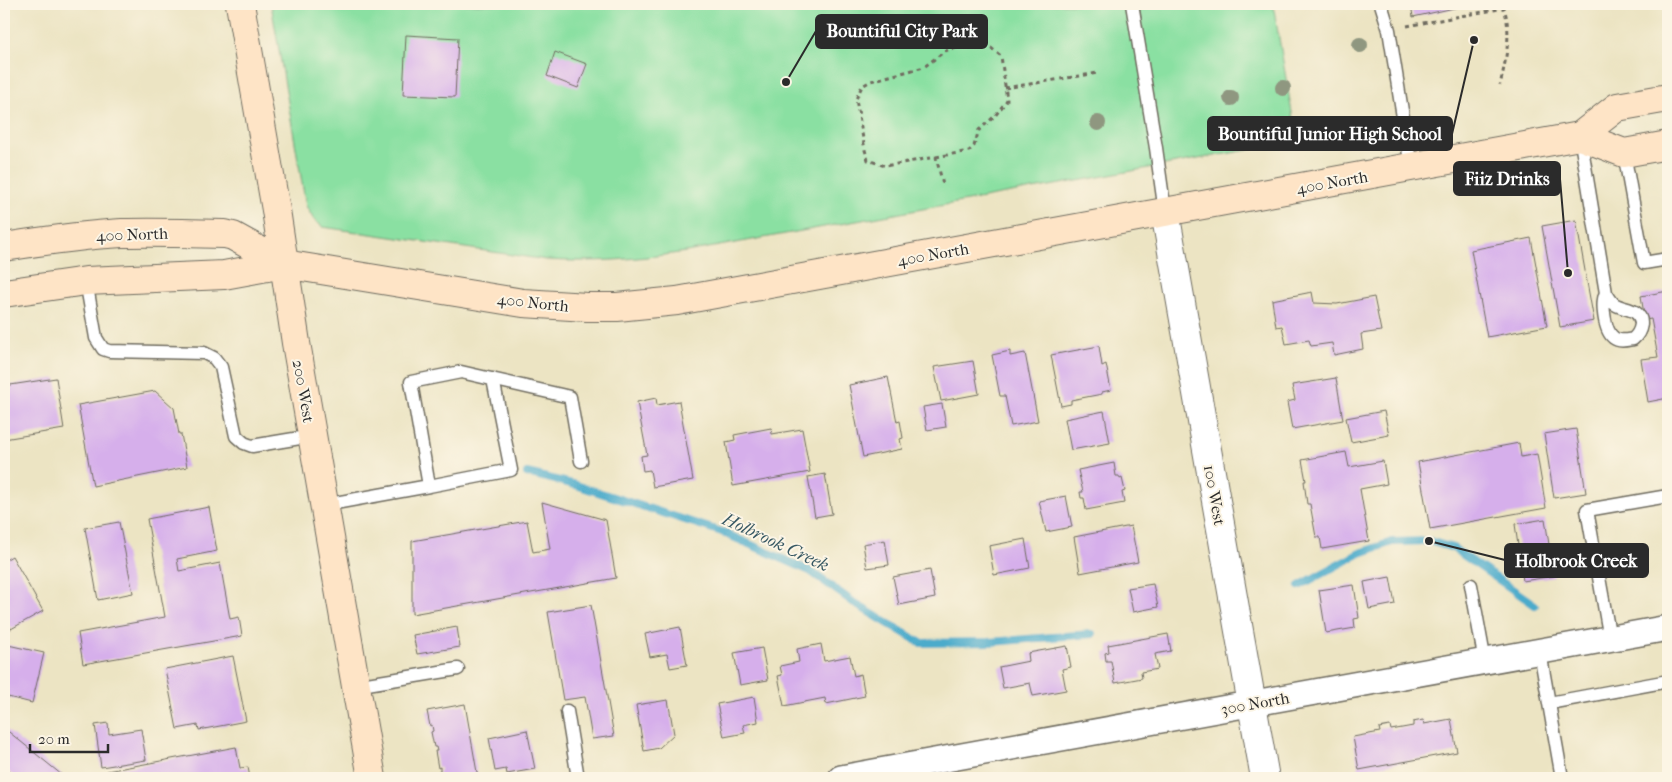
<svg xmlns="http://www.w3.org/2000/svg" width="1672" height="782" font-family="'IM FELL French Canon',serif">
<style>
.green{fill:#8ae0a2;stroke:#5a8666}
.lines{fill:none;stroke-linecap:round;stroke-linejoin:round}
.stream{stroke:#4cabcb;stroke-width:8}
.building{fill:#d6afeb}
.service-casing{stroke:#6f6c60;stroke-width:15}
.minor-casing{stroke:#6f6c60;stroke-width:28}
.tertiary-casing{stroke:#6f6c60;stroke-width:30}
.secondary-casing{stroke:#6f6c60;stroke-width:30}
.path{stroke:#6f6c60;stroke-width:3;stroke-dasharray:4 4;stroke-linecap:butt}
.service{stroke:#fff;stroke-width:12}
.minor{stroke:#fff;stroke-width:25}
.tertiary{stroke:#fff;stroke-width:28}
.secondary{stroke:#fee4c6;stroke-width:28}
.tree{fill:#8f9780}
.labels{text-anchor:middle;stroke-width:4;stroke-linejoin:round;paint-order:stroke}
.street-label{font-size:16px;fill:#2b2b2b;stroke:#fcf5e5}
.water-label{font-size:18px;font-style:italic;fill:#375863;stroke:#fcf5e5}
.leader{fill:none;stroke:#2b2b2b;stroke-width:2}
.callout-dot{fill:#2b2b2b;stroke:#fcf5e5;stroke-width:2}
.callout{fill:#2b2b2b;stroke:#2b2b2b;stroke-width:2}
.callout-label{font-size:18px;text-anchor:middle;font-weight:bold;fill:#fff}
</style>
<rect width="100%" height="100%" fill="#fcf5e5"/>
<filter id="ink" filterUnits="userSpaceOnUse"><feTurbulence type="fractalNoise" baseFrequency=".02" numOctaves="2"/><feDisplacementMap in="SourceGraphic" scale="10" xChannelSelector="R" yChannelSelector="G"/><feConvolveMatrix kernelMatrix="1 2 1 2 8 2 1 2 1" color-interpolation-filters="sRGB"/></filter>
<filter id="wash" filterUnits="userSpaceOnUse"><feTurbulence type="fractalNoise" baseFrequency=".0096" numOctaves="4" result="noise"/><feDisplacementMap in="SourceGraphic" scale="20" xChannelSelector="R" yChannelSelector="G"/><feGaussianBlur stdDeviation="1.12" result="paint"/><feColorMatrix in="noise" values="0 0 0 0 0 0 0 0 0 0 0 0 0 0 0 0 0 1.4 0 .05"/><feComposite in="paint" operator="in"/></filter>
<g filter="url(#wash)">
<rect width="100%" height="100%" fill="#ece4c3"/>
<path class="green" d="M271 4H1273L1297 141 686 252C637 259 596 263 547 260L323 227 314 220 306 206Z"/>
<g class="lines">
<path class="stream" d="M527 473 576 485 722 532 810 571 857 605 921 643 989 642 1092 634
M1299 586 1360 553 1392 542 1429 541 1453 548 1535 605"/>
</g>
<g id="blocks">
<path class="building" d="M1411 4H1468V5L1413 17Z
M406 35 458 38 455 97 403 95Z
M555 52 587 64 578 88 547 76Z
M1576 220 1594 321 1560 327 1542 226Z
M1531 238 1547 326 1487 337 1471 250Z
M1668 291V398L1648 402 1641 359 1658 357 1651 319 1645 320 1641 296Z
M1312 292 1314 303 1337 304 1374 297 1381 331 1361 334 1363 349 1334 355 1332 343 1311 346 1309 340 1286 344 1282 326 1276 327 1272 300Z
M1099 346 1102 366 1106 364 1111 390 1102 392V394L1071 400V404L1061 406 1051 355Z
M1010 351V356L1025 353 1038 421 1011 426 1005 396H1000L992 355Z
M973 361 979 394 941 401 934 367Z
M888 377 897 422 900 421 903 438 900 439 902 449 863 457 849 385Z
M56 378 64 429 4 439V386Z
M1336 378 1343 420 1292 429 1287 402 1295 400 1292 385Z
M155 391 174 408 179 434H181L187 467 93 486 78 405Z
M656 398 657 405 679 401 693 480 653 487 650 470 643 471 641 456 647 455 637 402Z
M942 404 946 427 927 430 923 407Z
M1104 411 1110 443 1071 450 1065 419Z
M1384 411 1389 435 1351 442 1346 418Z
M771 428 772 434 802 429 810 472 733 486 726 442 735 440 734 435Z
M1576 429 1586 493 1554 498 1544 434Z
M1519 443 1521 457 1537 454 1546 508 1430 529 1418 462Z
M1346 452 1349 467 1383 461 1387 484 1360 489 1369 541 1322 549 1320 537H1316L1310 504H1307L1304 481H1306L1302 460Z
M1114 463 1116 476H1119L1120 479 1122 478 1125 491 1122 492 1124 503 1086 510 1084 498H1081L1080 492H1083L1078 470Z
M825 474 832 514 815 517 808 477Z
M1066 496 1072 527 1046 532 1039 501Z
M542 502 606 520 616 578 412 614V541L527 521 533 552 550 549Z
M209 507 217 551 177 559 179 571 220 563 230 619 239 617 242 636 83 664 78 633 165 617 147 519Z
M1545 519 1554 576 1523 581 1515 524Z
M119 522 133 593 98 600 85 528Z
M1131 526 1138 562 1080 573 1074 537Z
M1025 539 1030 568 994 575 989 546Z
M885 540 889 565 867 568 863 544Z
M12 556 43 611 11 629 4 616V561Z
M930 570 935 598 899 605 893 577Z
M1390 577 1395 604 1369 609 1364 582Z
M1153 584 1158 607 1133 612 1128 588Z
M1354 585 1359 618 1354 619 1355 628 1326 633 1319 590Z
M591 605 614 736 592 739 585 697 563 700 548 612Z
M457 627 460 647 417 654 413 635Z
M680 627 687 665 670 668 667 654 650 657 645 634Z
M1168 634 1171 651 1155 654 1158 669 1141 672 1142 678 1115 683 1111 661H1106L1105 653 1109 652 1108 645Z
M821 644 824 661 850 656 854 676 861 674 865 696 826 704 825 698 784 706 778 676 782 675 780 666 799 662 797 649Z
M8 645 44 653 32 703 4 696V662Z
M1067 646 1071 667 1062 669 1066 690 1033 696 1030 683 1003 688 999 667 1029 661 1028 653Z
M762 648 768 680 740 685 734 653Z
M233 656 246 721 199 730 198 725 177 729 165 669Z
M754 697 758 722 743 725 745 733 724 737 717 704Z
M668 700 674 734 659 748 644 751 636 705Z
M465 704 478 778H440L438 771H440V767L438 768 435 751H437L436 747H434L431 732 433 731 432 725 430 726 427 711Z
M1451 719 1457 752 1359 770 1353 737 1380 732 1379 728 1390 726 1391 730 1413 726V722L1423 720 1424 724Z
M108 723 109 734 141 729 146 760 101 767 95 725Z
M4 728 62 775 59 778H16L4 768Z
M527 730 535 769 507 774 506 769 495 771 489 738Z
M236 747 240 768 248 767 250 778H108L107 771Z"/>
</g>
</g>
<g filter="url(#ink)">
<use href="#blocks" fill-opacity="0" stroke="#6f6c60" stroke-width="1"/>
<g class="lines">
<g class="service-casing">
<path id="service" d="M1132 4 1156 148 1165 212
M1381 4 1389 30 1411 167
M1580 136 1606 293C1608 296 1610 300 1613 303 1619 308 1628 308 1635 312 1645 319 1641 332 1633 339 1627 340 1619 342 1614 338 1604 331 1601 302 1606 293
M1624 153 1644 263 1668 259
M86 281 96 338 103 349 109 351 204 353 214 358 221 367 236 436 244 443 252 446 312 436
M429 486 511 470 493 379
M324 505 429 486 411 382 461 372 570 397 581 461
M1471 585 1485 662
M1610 639 1587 510 1668 496
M1540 652 1562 778
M355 686 458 669
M1549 703 1668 681
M567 711 578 778"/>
</g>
<g class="minor-casing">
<path id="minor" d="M841 778 1668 628"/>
</g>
<g class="tertiary-casing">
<path id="tertiary" d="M1165 212 1265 778"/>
</g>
<g class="secondary-casing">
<path id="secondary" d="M240 4 276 210 296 343 372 778
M1580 136 1624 153 1668 145
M4 247C43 241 82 235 122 233 156 232 190 233 225 234L233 236 284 264 523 303 587 307H617L677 301 1580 136 1617 107 1668 98
M4 293 86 281 224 275 284 264"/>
</g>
<path class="path" d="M1407 26 1504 8C1512 33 1506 60 1500 85
M1005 88 1098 73
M936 157 969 151 974 146 979 130 995 116 1007 100 1001 56 991 48 971 44 945 51 924 67 871 81 862 86 856 99 865 150 868 160 885 166 936 157 943 185"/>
<use href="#service" class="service"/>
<use href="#minor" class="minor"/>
<use href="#tertiary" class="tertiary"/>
<use href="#secondary" class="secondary"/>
</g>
<g class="tree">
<circle cx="1360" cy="45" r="8"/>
<circle cx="1283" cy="88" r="8"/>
<circle cx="1231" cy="98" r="8"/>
<circle cx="1098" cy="123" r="8"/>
</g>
</g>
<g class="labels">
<g class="street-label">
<text transform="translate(1332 182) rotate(-10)" y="6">400 North</text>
<text transform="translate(132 234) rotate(-2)" y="6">400 North</text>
<text transform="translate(933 254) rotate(-10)" y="6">400 North</text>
<text transform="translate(533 302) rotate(6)" y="6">400 North</text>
<text transform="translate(304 391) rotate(80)" y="6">200 West</text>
<text transform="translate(1215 495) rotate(80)" y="6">100 West</text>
<text transform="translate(1255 703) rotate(-10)" y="6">300 North</text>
</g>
<g class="water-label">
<text transform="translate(776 542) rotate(25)" y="6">Holbrook Creek</text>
</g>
</g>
<path class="leader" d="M786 82L816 31M1474 40L1452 134M1568 273L1560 179M1429 541L1505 560"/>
<g class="callout-dot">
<circle cx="786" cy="82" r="5"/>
<circle cx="1474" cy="40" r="5"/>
<circle cx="1568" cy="273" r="5"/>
<circle cx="1429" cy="541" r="5"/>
</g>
<g class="callout">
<rect x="816" y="15" width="171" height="33" rx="5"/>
<rect x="1208" y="117" width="244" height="33" rx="5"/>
<rect x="1454" y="162" width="106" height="33" rx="5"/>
<rect x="1505" y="544" width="143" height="33" rx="5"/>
</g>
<g class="callout-label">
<text x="902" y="37">Bountiful City Park</text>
<text x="1330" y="140">Bountiful Junior High School</text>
<text x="1507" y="185">Fiiz Drinks</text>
<text x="1576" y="567">Holbrook Creek</text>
</g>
<rect width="1672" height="782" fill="none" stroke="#fcf5e5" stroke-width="20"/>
<path d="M30 744v8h78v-8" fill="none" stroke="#2b2b2b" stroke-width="2.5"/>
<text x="38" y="744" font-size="15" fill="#2b2b2b" stroke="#fcf5e5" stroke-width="4" paint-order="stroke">20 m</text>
</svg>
